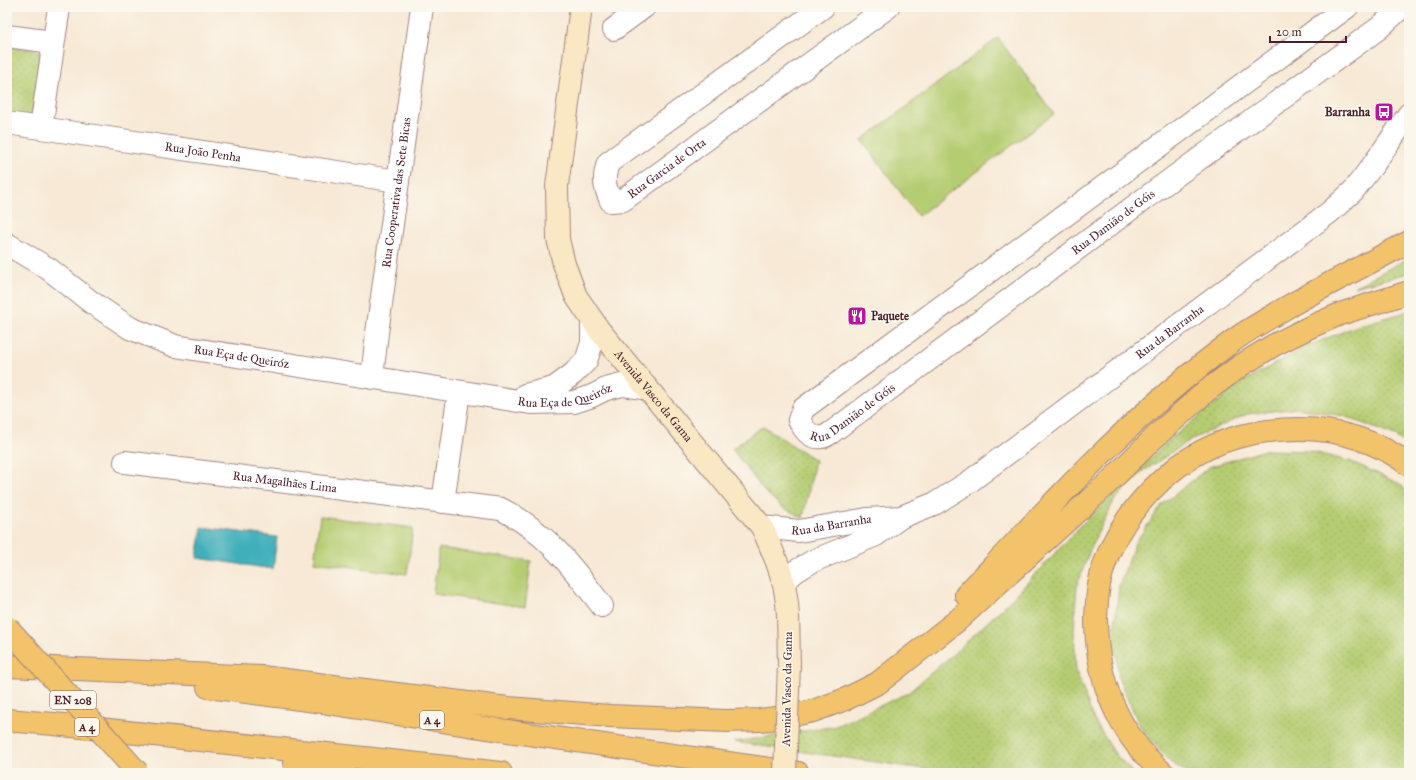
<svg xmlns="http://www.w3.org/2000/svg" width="1416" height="780" font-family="'IM FELL Great Primer',serif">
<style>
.grass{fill:url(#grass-dots);stroke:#80764e}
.pitch{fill:#b5cd72;stroke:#80764e}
.water{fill:#3fafba;stroke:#446772}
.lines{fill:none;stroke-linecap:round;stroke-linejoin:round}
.minor-casing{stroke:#a08480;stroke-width:24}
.tertiary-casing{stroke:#a08480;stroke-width:24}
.secondary-casing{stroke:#a08480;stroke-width:24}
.motorway-casing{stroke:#a08480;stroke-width:24}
.minor{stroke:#fff;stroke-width:22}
.tertiary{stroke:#fff;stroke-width:22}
.secondary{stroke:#fae7c3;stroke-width:22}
.motorway{stroke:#f2c36a;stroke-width:22}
.secondary-bridge-casing{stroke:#a08480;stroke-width:24;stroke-linecap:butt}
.primary-bridge-casing{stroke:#a08480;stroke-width:24;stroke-linecap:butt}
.secondary-bridge{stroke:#fae7c3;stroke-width:22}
.primary-bridge{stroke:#f2c36a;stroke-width:22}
.labels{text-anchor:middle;stroke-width:3.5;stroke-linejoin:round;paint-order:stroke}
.shield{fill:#fbf7ec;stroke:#7f6065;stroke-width:1}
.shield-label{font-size:11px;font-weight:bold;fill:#4a1f2b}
.poi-label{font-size:12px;font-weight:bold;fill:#4a1f2b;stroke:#fbf7ec;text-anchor:end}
.street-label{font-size:12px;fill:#4a1f2b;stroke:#fbf7ec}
</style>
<defs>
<pattern id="grass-dots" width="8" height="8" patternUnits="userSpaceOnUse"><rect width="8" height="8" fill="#b5cd72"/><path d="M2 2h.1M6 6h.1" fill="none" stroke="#9db063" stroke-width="1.8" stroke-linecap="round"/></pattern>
</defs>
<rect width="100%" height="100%" fill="#fbf7ec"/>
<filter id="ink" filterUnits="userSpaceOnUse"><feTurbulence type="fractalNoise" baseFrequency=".025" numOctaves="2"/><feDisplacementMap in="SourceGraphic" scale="8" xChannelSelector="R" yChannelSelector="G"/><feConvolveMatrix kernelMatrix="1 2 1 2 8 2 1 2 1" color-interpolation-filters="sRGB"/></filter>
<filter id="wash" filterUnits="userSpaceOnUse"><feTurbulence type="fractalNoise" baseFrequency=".012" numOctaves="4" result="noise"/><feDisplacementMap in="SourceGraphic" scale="16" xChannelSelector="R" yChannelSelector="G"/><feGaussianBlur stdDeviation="0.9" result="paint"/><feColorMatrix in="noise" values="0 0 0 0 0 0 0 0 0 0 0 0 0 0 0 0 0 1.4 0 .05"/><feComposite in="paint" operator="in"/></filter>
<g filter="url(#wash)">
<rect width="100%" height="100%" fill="#f7e9d5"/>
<path class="grass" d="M7 46 41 51 32 116 7 113Z
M1409 258V273L1354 287Z
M1409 311V446L1395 436 1344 416 1297 408 1247 414 1192 439 1142 472 1114 501 1093 542 1077 585 1074 631 1076 671 1094 720 1115 754 1133 773H953L734 742 836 726 908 693 959 649 1015 596 1087 519 1174 436 1244 381 1303 348 1357 326Z
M763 426 815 460 803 518 782 507 764 491 732 449Z
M1265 450 1309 451 1352 462 1400 484 1409 493V773H1187L1169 761 1140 726 1119 680 1114 633 1119 586 1135 543 1162 505 1209 467Z"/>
<path class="pitch" d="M998 38 1054 114 918 216 862 140Z
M320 516 413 528 407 574 314 562Z
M439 548 531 561 525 607 433 594Z"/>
<path class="water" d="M202 527 277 537 273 569 197 558Z"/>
</g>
<g filter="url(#ink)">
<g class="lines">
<g class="minor-casing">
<g id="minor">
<path id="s1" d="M823 7 608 163C603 179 604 186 611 201L623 200 888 7"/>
<path id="s2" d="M1347 7 803 409 799 420C803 428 810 439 822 437 825 437 829 434 832 432L1144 199 1379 28 1402 7"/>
<path d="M614 29 644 7"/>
<path d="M7 36 53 42"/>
<path id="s3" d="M7 123 398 181"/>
<path d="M41 128 59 7"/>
<path id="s4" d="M7 244 49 269 91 302 130 328 175 346 531 403 574 402 592 396 606 389 622 385 648 389"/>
<path id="s5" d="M372 378 377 333 422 7"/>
<path d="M525 395 554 388 573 374 586 361 592 343V320"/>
<path id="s6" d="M125 462 501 509C547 532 572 567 602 606"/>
<path d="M443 502 459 392"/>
</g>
</g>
<g class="tertiary-casing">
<g id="tertiary">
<path id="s7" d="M762 527 799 531 867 519 901 517"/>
<path id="s8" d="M783 582 796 571 813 561 876 535 901 517 936 503 969 482 1330 212 1353 191 1373 165 1409 114"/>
</g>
</g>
<g class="secondary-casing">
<g id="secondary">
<path id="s9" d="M581 7 557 186 558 239 564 264 576 296 599 330 762 527C770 545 778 562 783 581 790 608 788 637 789 664"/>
</g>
</g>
<g class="motorway-casing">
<path id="motorway" d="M966 595C1050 506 1132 415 1230 343 1247 330 1266 320 1284 309 1325 285 1367 264 1409 242
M7 666 262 677 508 708 610 716 727 721 760 720 784 717 813 711 846 699 878 683 958 620 1106 485 1156 436 1205 392 1240 366 1274 345 1308 328 1340 314 1409 292
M208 687 315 701 480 727 798 773
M7 720 54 724 501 773
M294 763 344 773
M1163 773C1117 732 1096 680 1096 618 1097 604 1097 589 1101 576 1117 515 1173 456 1234 438 1255 432 1277 429 1299 429 1338 429 1378 441 1409 465"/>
</g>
<use href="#minor" class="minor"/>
<use href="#tertiary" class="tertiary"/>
<use href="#secondary" class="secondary"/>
<use href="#motorway" class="motorway"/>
<g class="secondary-bridge-casing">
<path id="secondary-bridge" d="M785 773 789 664"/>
</g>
<g class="primary-bridge-casing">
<path id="primary-bridge" d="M7 627 138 773"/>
</g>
<use href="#secondary-bridge" class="secondary-bridge"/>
<use href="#primary-bridge" class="primary-bridge"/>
</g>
</g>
<defs>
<g id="bus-square" transform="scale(1)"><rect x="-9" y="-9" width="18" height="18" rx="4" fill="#b5179e" stroke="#fbf7ec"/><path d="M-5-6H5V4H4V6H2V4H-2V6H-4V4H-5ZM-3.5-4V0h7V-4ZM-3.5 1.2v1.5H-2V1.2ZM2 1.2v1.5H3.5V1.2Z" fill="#fff"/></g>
<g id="restaurant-square" transform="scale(1)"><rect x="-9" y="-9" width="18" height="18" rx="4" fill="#b5179e" stroke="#fbf7ec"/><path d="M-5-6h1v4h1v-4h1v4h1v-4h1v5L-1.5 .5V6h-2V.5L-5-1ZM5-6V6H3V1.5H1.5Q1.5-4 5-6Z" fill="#fff"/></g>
</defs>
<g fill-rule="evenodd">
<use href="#bus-square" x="1384" y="112"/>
<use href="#restaurant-square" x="857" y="316"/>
</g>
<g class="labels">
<g class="shield">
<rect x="50" y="691" width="46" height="18" rx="3"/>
<rect x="420" y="711" width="24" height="18" rx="3"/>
<rect x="75" y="718" width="24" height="18" rx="3"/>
</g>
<g class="shield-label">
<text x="73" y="704">EN 208</text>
<text x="432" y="724">A 4</text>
<text x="87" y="731">A 4</text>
</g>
<g class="poi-label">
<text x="1370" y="116">Barranha</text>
<text x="871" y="320" text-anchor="start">Paquete</text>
</g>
<g class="street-label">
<text dy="4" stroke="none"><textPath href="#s3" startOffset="198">Rua João Penha</textPath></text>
<text dy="4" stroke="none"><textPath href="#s1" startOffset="371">Rua Garcia de Orta</textPath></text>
<text dy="4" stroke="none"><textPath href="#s5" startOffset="187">Rua Cooperativa das Sete Bicas</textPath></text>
<text dy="4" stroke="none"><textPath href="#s2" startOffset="1081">Rua Damião de Góis</textPath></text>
<text dy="4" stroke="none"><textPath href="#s8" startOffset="463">Rua da Barranha</textPath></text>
<text dy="4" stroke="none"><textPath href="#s4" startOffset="265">Rua Eça de Queiróz</textPath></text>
<text dy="4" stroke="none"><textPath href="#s4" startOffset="593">Rua Eça de Queiróz</textPath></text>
<text dy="4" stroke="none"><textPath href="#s9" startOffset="420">Avenida Vasco da Gama</textPath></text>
<text dy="4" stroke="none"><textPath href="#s2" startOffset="757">Rua Damião de Góis</textPath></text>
<text dy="4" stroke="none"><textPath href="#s6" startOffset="161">Rua Magalhães Lima</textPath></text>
<text dy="4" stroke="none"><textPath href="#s7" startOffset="70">Rua da Barranha</textPath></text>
<text transform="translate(787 689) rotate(-89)" y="4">Avenida Vasco da Gama</text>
</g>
</g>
<rect width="1416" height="780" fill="none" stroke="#fbf7ec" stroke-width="24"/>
<path d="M1270 36v6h76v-6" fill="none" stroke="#4a1f2b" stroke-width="2"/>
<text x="1276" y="36" font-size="12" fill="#4a1f2b" stroke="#fbf7ec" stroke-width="3" paint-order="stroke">20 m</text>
</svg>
